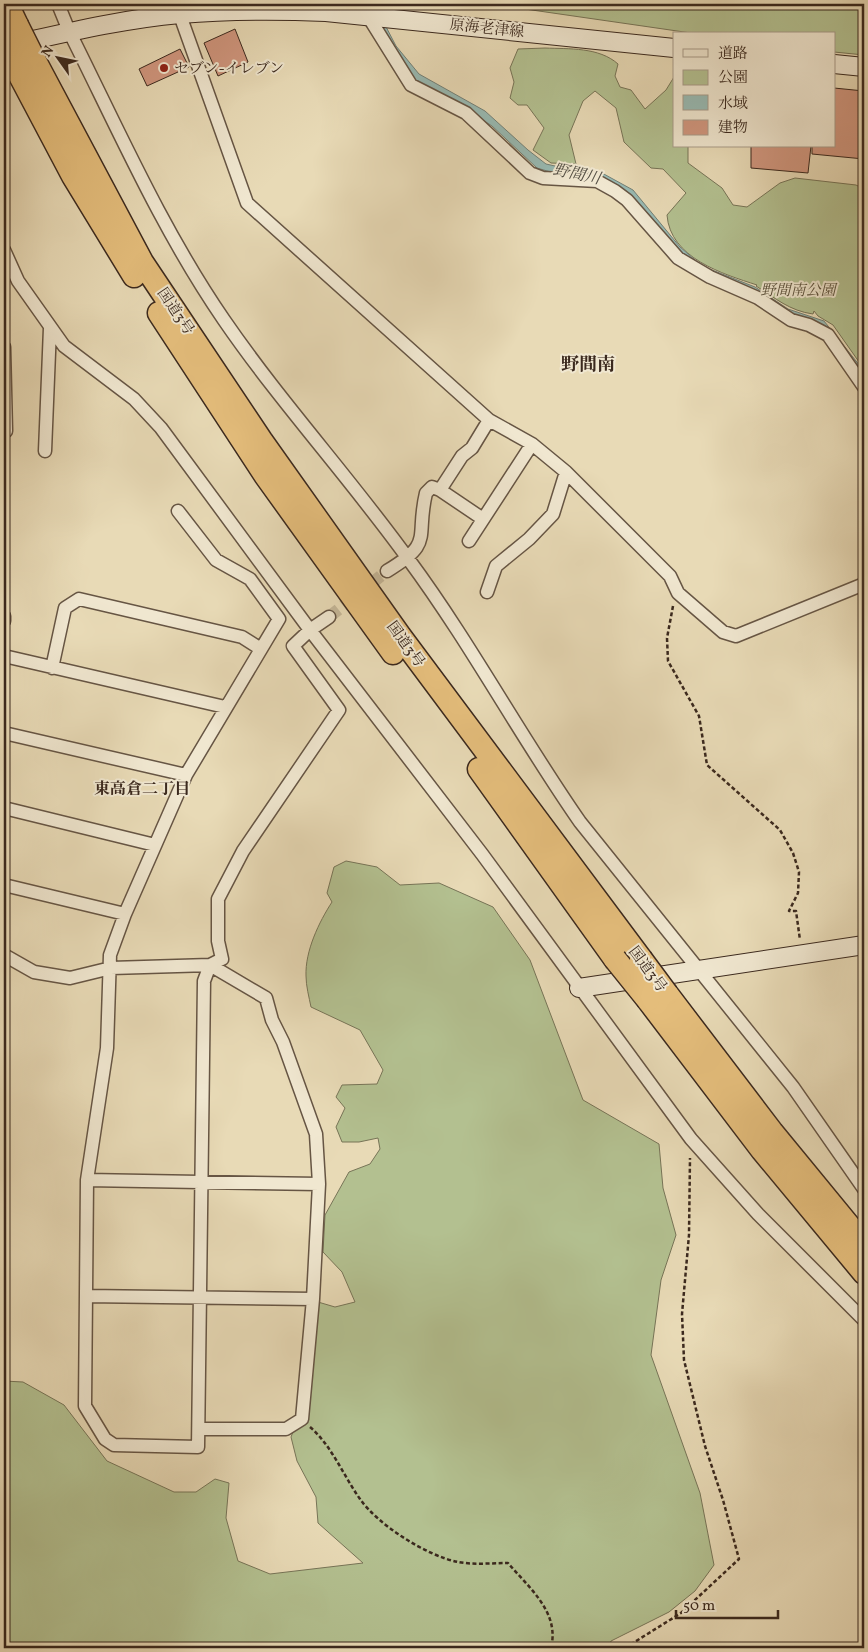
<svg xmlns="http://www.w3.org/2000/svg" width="868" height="1652" font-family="Vollkorn,'Noto Serif JP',serif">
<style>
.green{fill:#b3c090;stroke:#777457}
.water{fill:#98bab3;stroke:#738077}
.building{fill:#d0967e;stroke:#3b291e}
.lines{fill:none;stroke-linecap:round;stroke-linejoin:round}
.street-tunnel{stroke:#c5b798;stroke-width:12;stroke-dasharray:12 6;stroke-linecap:butt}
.street-casing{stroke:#654;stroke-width:15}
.secondary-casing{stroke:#3b291e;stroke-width:20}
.highway-casing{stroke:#3b291e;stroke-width:25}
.path{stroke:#3b291e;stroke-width:2.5;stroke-dasharray:4 2.5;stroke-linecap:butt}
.street{stroke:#f0e7d0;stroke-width:12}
.secondary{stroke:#f0e7d0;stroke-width:18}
.highway{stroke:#e4bd7b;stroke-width:22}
.highway-bridge-casing{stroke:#3b291e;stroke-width:25;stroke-linecap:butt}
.highway-bridge{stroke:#e4bd7b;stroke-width:22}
.poi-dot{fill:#8f2418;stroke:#f0e7d0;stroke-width:2}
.labels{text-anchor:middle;stroke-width:4;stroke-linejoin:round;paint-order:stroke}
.street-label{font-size:15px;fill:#3b291e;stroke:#f0e7d0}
.poi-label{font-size:15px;fill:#3b291e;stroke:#f0e7d0;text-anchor:start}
.park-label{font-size:15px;font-style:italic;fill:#594f3a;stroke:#f0e7d0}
.water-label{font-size:16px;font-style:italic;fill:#524d43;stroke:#f0e7d0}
.neighbourhood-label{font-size:16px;font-weight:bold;fill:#3b291e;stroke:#f0e7d0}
.quarter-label{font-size:18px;font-weight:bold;fill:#3b291e;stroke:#f0e7d0}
</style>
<rect width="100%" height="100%" fill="#e8dab6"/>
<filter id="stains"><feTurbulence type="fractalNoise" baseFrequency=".004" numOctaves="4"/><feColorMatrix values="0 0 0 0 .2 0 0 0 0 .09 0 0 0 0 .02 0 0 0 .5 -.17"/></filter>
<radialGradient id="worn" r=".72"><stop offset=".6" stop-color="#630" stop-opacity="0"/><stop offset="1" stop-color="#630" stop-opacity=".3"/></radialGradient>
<path class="green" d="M455 4H864V55L834 52V34H698L525 9Z
M545 48C569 49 599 47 618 64L615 76 620 87 631 90 645 109 666 90 674 77V146H688V163L722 188 733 205 747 207 780 183 795 178 856 185 864 189V369L833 325 818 316 814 311 813 314C790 311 775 298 756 286L757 285C723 274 670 258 667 215L686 193 663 169 651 168 624 142 616 108 595 91 583 101 569 135 576 164 551 163 533 150 544 128 527 105H518L510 98 514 82 510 68 518 49Z
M346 861 377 867 400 885 439 883 493 907 530 960 583 1100 659 1144 663 1188 676 1235 661 1280 651 1355 700 1493 714 1565 695 1591 669 1612 611 1641 609 1648H4V1381L23 1382 64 1405 107 1461 174 1492H196L215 1479 229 1483 226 1518 238 1561 270 1574 363 1563 318 1523 316 1497 297 1461 291 1437 310 1388 318 1302 335 1307 355 1302 342 1272 323 1252 325 1215 349 1172 370 1164 380 1149 378 1138 359 1142H342L336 1127 345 1108 336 1097 342 1085 377 1084 383 1070 360 1030 311 1007C309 997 306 986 306 976 305 951 319 922 332 902L327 893 334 867Z"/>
<path class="water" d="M370 4H377L383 21 396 46 419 74 485 111 528 150 546 164 582 172 602 173 633 190 680 247 702 266 755 287 788 309 824 321 860 366 864 373V380L824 325 791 314 684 258 632 196 537 168 492 126 457 103 421 85 409 74 385 38Z"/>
<path class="building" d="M235 29 248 62 218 76 204 43Z
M180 49 189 67 147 86 139 69Z
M834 88 864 91V159L812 154V146H834Z
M751 146H811L808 173 751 168Z"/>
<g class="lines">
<path class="street-tunnel" d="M329 617 387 571"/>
<g class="street-casing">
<path id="street" d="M58 4 69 31C118 129 162 230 224 320 281 403 350 478 409 560 471 644 520 736 580 822L793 1087 864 1189
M176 4 247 203 489 420 532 444 566 472 670 576 678 593 723 632 736 636 864 584
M368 16 411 85 466 113 530 173 543 178 597 181 615 191 627 200 678 258 710 277 758 298 791 320 809 325 828 335 864 387
M4 250 18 281 64 346 134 399 161 428 310 630 482 854 691 1139 758 1214 864 1320
M4 347 6 431H4
M45 451 50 328
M440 490 483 519
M178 511 216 560 250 579 279 619 186 775 125 914 110 955 107 1048 87 1180 85 1406 105 1439 114 1445 198 1447 204 981 210 965 222 959 218 941V899L243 851 339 710 293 646 310 630 329 617
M469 541 532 444
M387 571C435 542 415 539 426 493L432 487 440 490 462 456 472 448 489 420
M487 592 496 566 529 539 553 514 566 472
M4 616V621
M4 656 225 707
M52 668 65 608 79 599 242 637 261 649
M4 733 186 775
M4 808 155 845
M4 885 125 914
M4 955 34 972 70 978 111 968 210 965 266 998 272 1020 283 1042 316 1134 319 1184 313 1299 302 1419 286 1429H199
M87 1180 319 1184
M86 1296 313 1299"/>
</g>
<g class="secondary-casing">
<path id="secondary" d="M15 44C69 32 124 19 180 14 229 10 277 10 326 12L674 48
M834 64 864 67
M579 988 864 945"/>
</g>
<g class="highway-casing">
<path id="highway" d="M7 4 17 25
M34 59 142 262 261 440 400 636 641 959
M17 70 73 176 134 276
M159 313 265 475 393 653
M479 769 615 959
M667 994 772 1132 864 1244
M648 1000 762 1150 864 1273"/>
</g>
<path class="path" d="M673 606 667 638 668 661 699 716 707 765 780 830 793 853 799 872 798 893 789 911H796L800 940
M310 1427C332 1446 343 1475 360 1499 378 1525 427 1556 458 1562 474 1565 492 1563 508 1563 529 1588 560 1612 551 1648
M625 1648 681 1613 739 1559 723 1500 705 1446 684 1360 682 1314 689 1235 690 1158"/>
<use href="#street" class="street"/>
<use href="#secondary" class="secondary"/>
<use href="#highway" class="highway"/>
<g class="highway-bridge-casing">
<path id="highway-bridge" d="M17 25 34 59
M4 43 17 70
M615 959 648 1000
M641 959 667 994"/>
</g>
<use href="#highway-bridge" class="highway-bridge"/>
</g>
<circle class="poi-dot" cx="164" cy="68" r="5"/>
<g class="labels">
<g class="street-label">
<text transform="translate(487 28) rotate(6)" y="5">原海老津線</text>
<text transform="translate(176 311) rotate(56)" y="5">国道3号</text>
<text transform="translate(406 644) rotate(54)" y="5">国道3号</text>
<text transform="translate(648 969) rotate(53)" y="5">国道3号</text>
</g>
<g class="poi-label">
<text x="174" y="73">セブン-イレブン</text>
</g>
<g class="park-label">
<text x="798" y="295">野間南公園</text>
</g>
<g class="water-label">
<text transform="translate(577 173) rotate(12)" y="6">野間川</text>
</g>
<g class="neighbourhood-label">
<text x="142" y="794">東高倉二丁目</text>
</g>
<g class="quarter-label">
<text x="588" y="370">野間南</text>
</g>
</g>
<rect width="868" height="1652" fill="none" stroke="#e8dab6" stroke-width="20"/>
<rect x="5" y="5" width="858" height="1642" fill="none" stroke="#3b291e" stroke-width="2.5"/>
<rect x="10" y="10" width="848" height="1632" fill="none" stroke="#3b291e"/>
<rect x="673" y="32" width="162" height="115" fill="#f0e7d0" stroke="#a89b89"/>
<rect x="683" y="49" width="25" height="8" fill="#f0e7d0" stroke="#a89b89"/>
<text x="718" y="58" font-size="15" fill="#3b291e">道路</text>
<rect x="683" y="70" width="25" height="15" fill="#b3c090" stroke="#a89b89"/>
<text x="718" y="82" font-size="15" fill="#3b291e">公園</text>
<rect x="683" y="95" width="25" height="15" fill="#98bab3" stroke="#a89b89"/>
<text x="718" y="108" font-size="15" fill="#3b291e">水域</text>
<rect x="683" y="120" width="25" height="15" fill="#d0967e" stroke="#a89b89"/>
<text x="718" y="132" font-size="15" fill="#3b291e">建物</text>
<g transform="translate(58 58) rotate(303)" stroke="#f0e7d0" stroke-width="4" paint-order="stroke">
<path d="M0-4L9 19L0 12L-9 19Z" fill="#3b291e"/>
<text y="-8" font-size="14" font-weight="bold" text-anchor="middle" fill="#3b291e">N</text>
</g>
<path d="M676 1610v8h102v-8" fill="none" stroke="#3b291e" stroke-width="2.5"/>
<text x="683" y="1610" font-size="15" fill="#3b291e" stroke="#f0e7d0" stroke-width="4" paint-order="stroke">50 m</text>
<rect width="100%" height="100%" filter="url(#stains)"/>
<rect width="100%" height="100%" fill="url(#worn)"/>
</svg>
